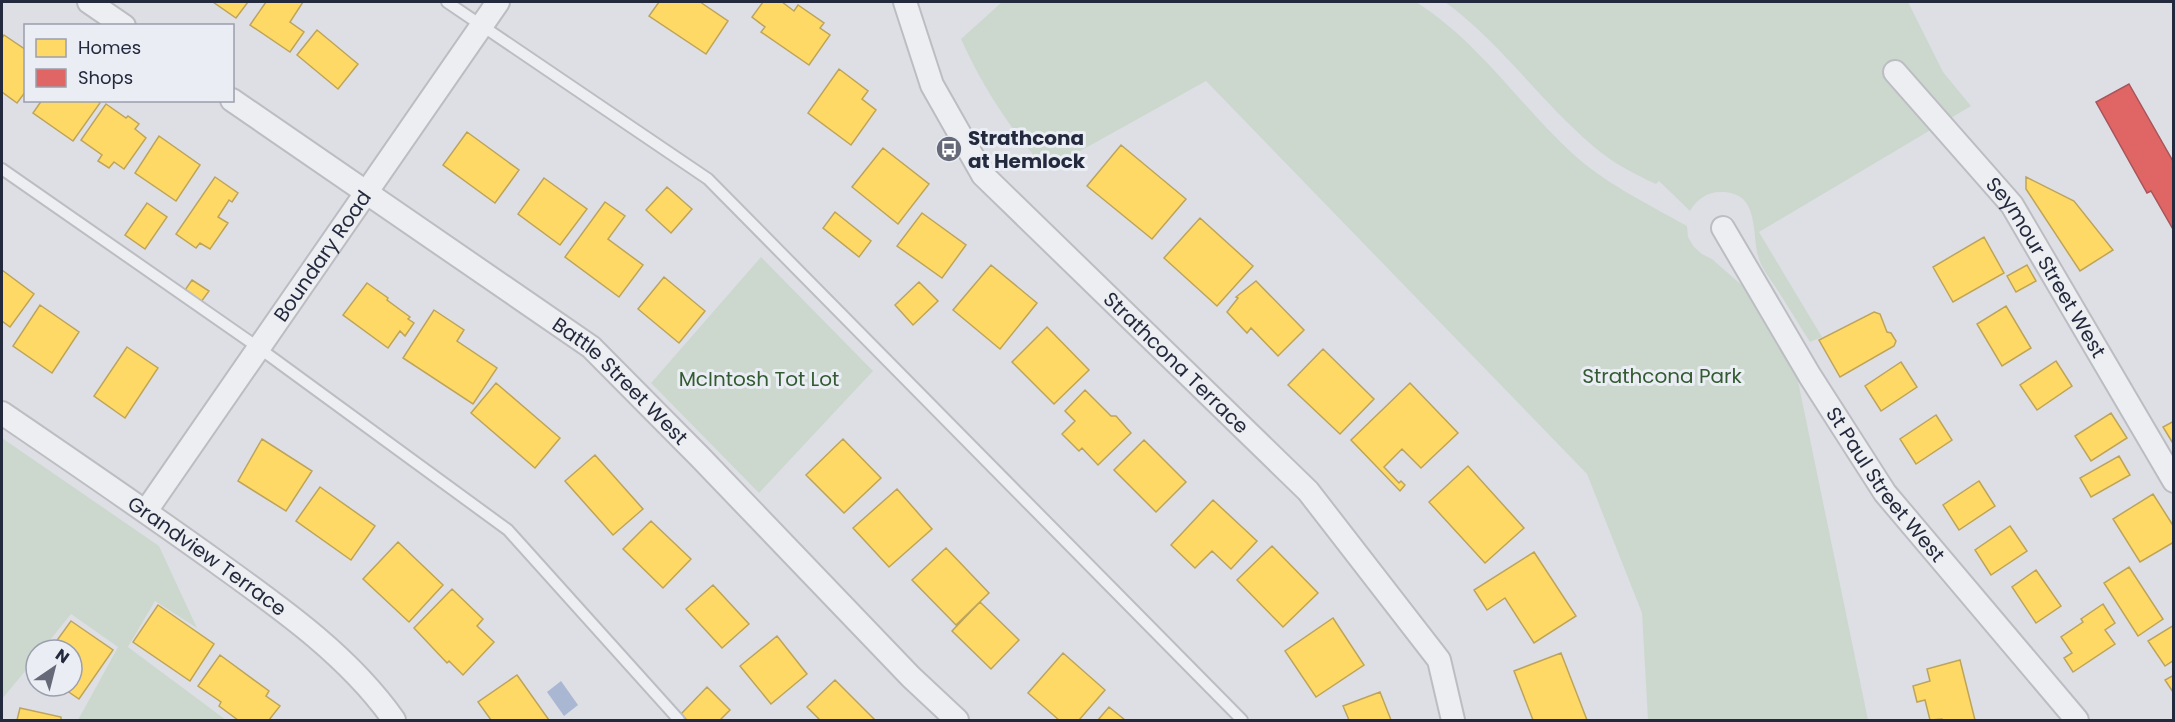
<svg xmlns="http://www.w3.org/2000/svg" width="2175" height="722" font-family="Poppins,sans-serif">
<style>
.green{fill:#ccd8ce}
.water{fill:#aab7d2}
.homes{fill:#ffd966;stroke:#bda45a;stroke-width:1.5}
.shops{fill:#e06666;stroke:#a8545a;stroke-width:1.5}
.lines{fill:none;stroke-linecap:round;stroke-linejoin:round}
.service-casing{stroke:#bcbdc2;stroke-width:14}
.minor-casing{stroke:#bcbdc2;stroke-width:26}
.service{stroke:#edeef1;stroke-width:10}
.minor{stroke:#edeef1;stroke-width:22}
.labels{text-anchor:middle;stroke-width:6;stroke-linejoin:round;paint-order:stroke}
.poi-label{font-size:20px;font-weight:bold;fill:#242a3e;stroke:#ebedf5;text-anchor:start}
.street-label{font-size:20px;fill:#242a3e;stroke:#ebedf5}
.park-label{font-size:20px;fill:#335b31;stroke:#ebedf5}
</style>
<rect width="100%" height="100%" fill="#dedfe4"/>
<path class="green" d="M1002 2H1416C1478 41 1518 103 1571 152 1604 183 1648 204 1687 226L1688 237 1694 247 1702 254 1712 259 1753 295 1792 352 1868 720H1648L1642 613 1587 474 1206 81 1046 170C1011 130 983 88 961 39Z
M1445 2H1908L1943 72 1971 106 1759 232 1822 337 1810 342C1799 325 1789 308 1778 291 1772 281 1763 271 1759 259 1751 234 1761 191 1720 192 1707 192 1696 200 1690 211L1659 181 1656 184C1634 174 1611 162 1593 146 1540 101 1501 43 1445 2Z
M761 257 873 371 759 493 651 383Z
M2 438 159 546 197 628 155 601 128 647 226 720H78L118 647 71 614 42 650H36V658L2 699Z"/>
<path class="water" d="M561 681 578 705 564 716 547 692Z"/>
<path class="homes" d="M213 2H248L236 18Z
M266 2H303L290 22 304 32 290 52 250 25Z
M659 2H700L728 21 706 54 649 16Z
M763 2H782L794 11 798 5 824 23 820 28 830 35 809 65 761 32 765 27 752 17Z
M317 30 358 64 338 89 297 55Z
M4 35 26 50V91L17 103 2 92V38Z
M839 69 868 91 862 99 876 110 851 145 808 113Z
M42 100H96L100 103 73 141 33 113Z
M106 104 126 118 128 116 139 124 135 129 146 138 124 169 114 162 109 168 98 161 102 155 81 140Z
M467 132 519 170 495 203 443 165Z
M159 136 200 165 176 201 135 173Z
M1121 145 1186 199 1152 239 1087 186Z
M883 148 929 184 898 224 852 187Z
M215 177 238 193 232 202 229 200 218 217 228 223 210 249 200 243 196 248 176 234Z
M2026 177 2074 201 2113 250 2080 271 2026 189Z
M544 178 587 209 560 245 518 214Z
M667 187 692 209 671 233 646 210Z
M605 202 625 216 608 239 643 265 619 297 565 257Z
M147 203 167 217 145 249 125 235Z
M835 212 871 241 859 257 823 228Z
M922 213 966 245 942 278 897 246Z
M1200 218 1253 266 1217 306 1164 258Z
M1984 237 2004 273 1953 302 1933 267Z
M991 265 1037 303 1000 349 953 310Z
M2027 265 2036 281 2016 292 2007 276Z
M2 270 34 294 10 327 2 321Z
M664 277 705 311 679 343 638 309Z
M192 280 209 291 201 302 185 290Z
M1256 281 1304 330 1278 356 1251 328 1247 333 1227 312 1238 298 1236 297Z
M919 282 938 301 913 325 895 305Z
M367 283 388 298 387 300 410 317 408 319 414 323 405 336 400 331 388 348 343 315Z
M40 305 79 332 52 373 13 346Z
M2006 306 2031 348 2002 366 1977 324Z
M434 310 464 330 457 341 497 368 473 404 403 358Z
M1874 312 1880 314 1887 332 1891 333 1896 341 1894 346 1840 377 1819 340Z
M1047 327 1089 370 1054 404 1012 362Z
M127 347 158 368 125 418 94 396Z
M1323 349 1374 399 1340 434 1288 385Z
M2056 361 2072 386 2037 410 2020 385Z
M1901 362 1917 387 1881 411 1865 386Z
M496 383 560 438 535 468 471 413Z
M1410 383 1458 433 1421 468 1402 449 1384 467 1399 483 1401 481 1405 485 1400 491 1351 440Z
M1085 390 1111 416H1116L1131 433 1098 465 1082 448 1079 451 1062 434 1075 421 1065 411Z
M2111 413 2127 438 2091 461 2075 436Z
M1936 415 1952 440 1916 464 1900 439Z
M2174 421V445L2163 427Z
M262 439 312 471 286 511 238 481Z
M843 439 881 478 844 513 806 475Z
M1144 440 1186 482 1156 512 1114 470Z
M595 455 643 509 613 535 565 481Z
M2119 456 2130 475 2091 497 2080 478Z
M1468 466 1524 528 1485 563 1429 502Z
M1979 481 1995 506 1959 530 1943 505Z
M320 487 375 526 351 560 296 521Z
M897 489 932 529 889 567 853 528Z
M2153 494 2174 527V542L2140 562 2113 519Z
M1213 500 1257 541 1231 569 1212 551 1195 568 1171 545Z
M651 521 691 559 663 588 623 549Z
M2010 526 2027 551 1991 575 1975 550Z
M398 542 443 585 409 622 363 579Z
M1272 546 1318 593 1283 627 1237 580Z
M946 548 989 593 956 625 912 580Z
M1534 552 1576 616 1534 643 1505 598 1487 610 1474 590Z
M2129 567 2163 619 2138 636 2104 583Z
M2036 570 2061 606 2036 623 2012 587Z
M713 585 749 624 722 648 686 609Z
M452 589 483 619 477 626 494 642 463 675 449 661 447 663 414 628Z
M980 602 1019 640 991 669 952 631Z
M2103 604 2115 623 2105 630 2115 644 2073 672 2064 658 2072 653 2061 637 2083 622 2081 619Z
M158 605 214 644 190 681 133 642Z
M1333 618 1364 665 1316 697 1285 651Z
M71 621 113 650 79 699 60 686H72V650H50Z
M2174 625V660L2165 666 2148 641Z
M777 636 807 674 771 704 740 666Z
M1063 653 1105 690 1079 720H1059L1028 693Z
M1561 653 1587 720H1533L1514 671Z
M220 655 269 691 266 696 280 706 269 720H238L219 706 221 702 198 686Z
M1960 660 1975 720H1942V719L1930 720 1925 700 1917 702 1913 686 1930 681 1927 669Z
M517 675 549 720H491L478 702Z
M2174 675V691L2173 692 2165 680Z
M835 680 875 720H820L807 707Z
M707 687 730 710 720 720H687L681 714Z
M1380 692 1391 720H1349L1343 706Z
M1109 707 1125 720H1098Z
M20 708 61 717V720H17Z"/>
<path class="shops" d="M2129 84 2174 163V231L2151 191 2147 193 2096 102Z"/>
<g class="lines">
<g class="service-casing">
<path id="service" d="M447 2 708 179 1242 720
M2 169 259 348 508 530 679 720"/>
</g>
<g class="minor-casing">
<g id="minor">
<path d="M89 2 124 26"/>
<path id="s1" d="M905 2 932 85 983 175 1308 491 1439 660 1453 720"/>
<path id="s2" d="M1895 72 2012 205 2174 481"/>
<path id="s3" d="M232 100 591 347 700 457 911 677 957 720"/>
<path id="s4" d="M1723 228 1810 376 1885 493 2077 720"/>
<path id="s5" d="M2 413C74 462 147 512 218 563 282 609 349 656 394 720"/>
<path id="s6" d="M146 511 498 2"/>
</g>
</g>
<use href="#service" class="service"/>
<use href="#minor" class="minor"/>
</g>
<defs>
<g id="bus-disc" transform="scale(1.35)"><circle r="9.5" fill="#656978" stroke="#ebedf5"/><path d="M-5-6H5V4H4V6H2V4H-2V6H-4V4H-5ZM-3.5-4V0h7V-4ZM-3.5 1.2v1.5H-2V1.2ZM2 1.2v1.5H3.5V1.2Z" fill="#fff"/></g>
</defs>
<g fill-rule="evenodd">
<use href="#bus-disc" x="949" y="149"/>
</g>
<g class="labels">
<g class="poi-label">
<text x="968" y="145">Strathcona<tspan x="968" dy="23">at Hemlock</tspan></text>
</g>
<g class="street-label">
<text dy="7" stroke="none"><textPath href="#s6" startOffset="310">Boundary Road</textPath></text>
<text dy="7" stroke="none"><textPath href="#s2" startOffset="248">Seymour Street West</textPath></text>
<text dy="7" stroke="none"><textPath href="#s1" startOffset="460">Strathcona Terrace</textPath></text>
<text dy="7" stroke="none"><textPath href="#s3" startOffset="480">Battle Street West</textPath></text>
<text dy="7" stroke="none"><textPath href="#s4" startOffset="304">St Paul Street West</textPath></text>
<text dy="7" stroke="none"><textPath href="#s5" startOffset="250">Grandview Terrace</textPath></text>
</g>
<g class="park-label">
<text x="1662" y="383">Strathcona Park</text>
<text x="759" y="386">McIntosh Tot Lot</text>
</g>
</g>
<rect width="2175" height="722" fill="none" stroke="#242a3e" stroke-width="6"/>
<rect x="24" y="24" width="210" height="78" fill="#ebedf5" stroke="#9b9fac" stroke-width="1.5"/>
<rect x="36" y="39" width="30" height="18" fill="#ffd966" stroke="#9b9fac" stroke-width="1.5"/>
<text x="78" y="54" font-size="18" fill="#242a3e">Homes</text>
<rect x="36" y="69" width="30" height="18" fill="#e06666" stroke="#9b9fac" stroke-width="1.5"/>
<text x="78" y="84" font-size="18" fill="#242a3e">Shops</text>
<g transform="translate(54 668) rotate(35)"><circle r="28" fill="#ebedf5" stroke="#9b9fac" stroke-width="1.5"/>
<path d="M0-4.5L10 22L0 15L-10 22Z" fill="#656978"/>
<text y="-9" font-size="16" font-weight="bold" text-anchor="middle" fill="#242a3e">N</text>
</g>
</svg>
